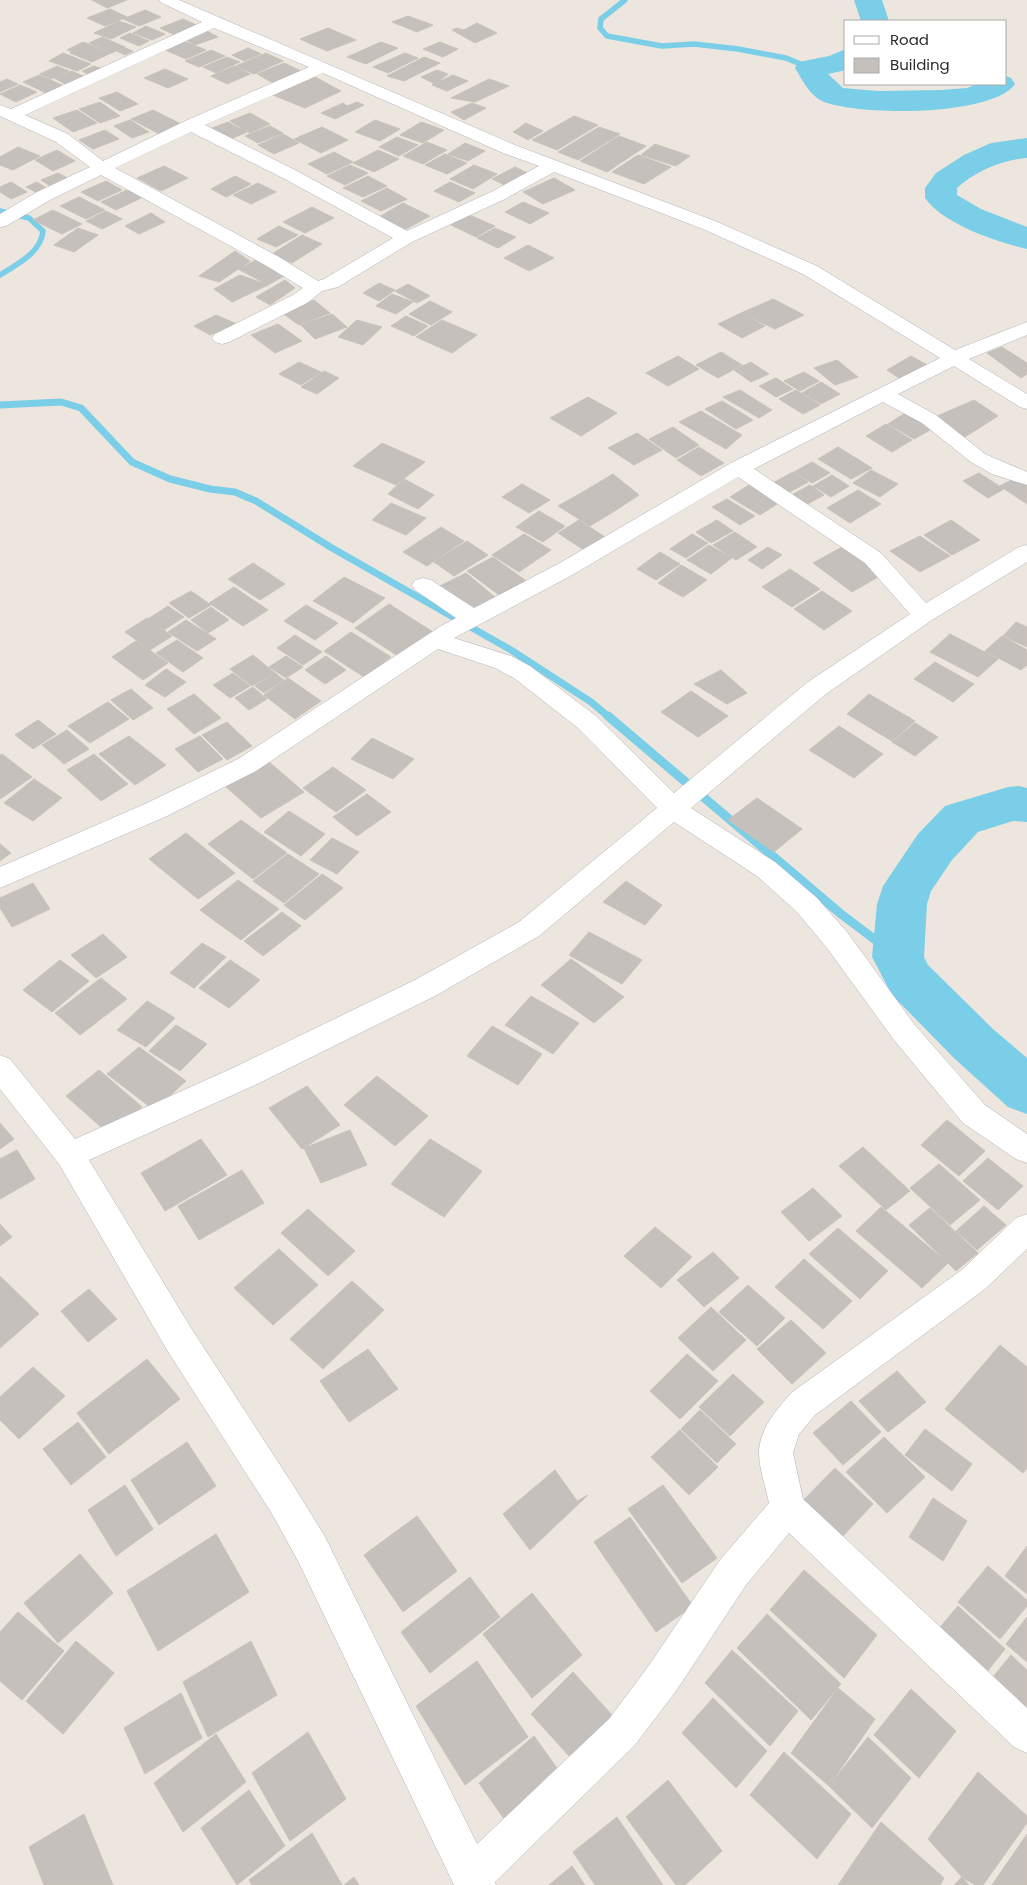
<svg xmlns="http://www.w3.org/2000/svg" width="1027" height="1885" font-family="Poppins,sans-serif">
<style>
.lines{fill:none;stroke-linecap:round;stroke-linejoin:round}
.stream-far2{stroke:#7acee7;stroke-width:5.5}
.stream-far1{stroke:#7acee7;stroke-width:7}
.stream{stroke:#7acee7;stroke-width:9}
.river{fill:#7acee7;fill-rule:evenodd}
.building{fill:#c5c0bc;stroke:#c8c2b9}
.minor-casing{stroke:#b0b2bb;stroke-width:1}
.minor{fill:#fff;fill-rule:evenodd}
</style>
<rect width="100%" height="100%" fill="#ede6df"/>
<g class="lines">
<path class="stream-far2" d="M625 0 601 19 600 28 607 36 662 46 694 44 738 49 786 58 810 68
M0 211 29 218 43 231C41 253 17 264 0 275"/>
<path class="stream-far1" d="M0 405 61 402 81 408 132 462 170 479 210 489 235 492 256 501 332 548 511 650 591 702 610 718"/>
<path class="stream" d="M608 716 841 914 898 957"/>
<path class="river" d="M854 0H882L889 21H861Z
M846 49V70L828 74 843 88 878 91 941 90 967 88 977 84H1006V76L1011 78 1015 84C992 117 856 116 822 101 809 95 802 79 795 68L799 62 829 56Z
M1027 138V158C1002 160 976 171 957 188V195L981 209 1027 227V249C997 242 943 224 925 198V188L936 173 964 155 991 143Z
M1019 786 1027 788V822L1013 821 978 832 952 860 931 891 927 904 924 957 928 965 993 1029 1027 1058V1114L1008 1107 955 1059 892 995 872 957 877 904 883 886 918 834 945 806 1008 787Z"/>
</g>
<path class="building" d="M92 0H127L107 8Z
M110 9 127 17 105 26 87 18Z
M145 10 161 17 139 26 123 19Z
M408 16 433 25 417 32 392 22Z
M183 19 199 26 175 35 160 28Z
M119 21 136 27 111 39 94 33Z
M477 23 497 33 475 43 452 30 457 28 464 30Z
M146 26 165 34 152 40 133 33Z
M328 28 356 40 327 51 300 39Z
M207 31 218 37 195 45 184 39Z
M130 33 149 41 139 46 120 38Z
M102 37 125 47 112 53 89 43Z
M183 41 206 50 186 59 163 49Z
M83 42 111 53 92 62 70 53 73 52 67 50Z
M381 42 398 48 366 64 347 57Z
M440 42 458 49 443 57 423 49Z
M125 48 133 51 125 55 117 51Z
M248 48 261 54 244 61 232 55Z
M211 50 225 56 199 67 185 61Z
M63 53 91 64 77 71 49 61Z
M266 53 283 61 254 74 236 66Z
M405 53 418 58 388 73 373 67Z
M227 57 240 62 216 73 203 67Z
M424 57 440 63 404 81 387 76Z
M284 63 303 72 275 84 257 74Z
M57 66 69 71 51 79 40 74Z
M94 66 103 69 90 75 82 71Z
M235 66 250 74 227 84 211 76Z
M165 69 188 79 168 88 144 78Z
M437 70 448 74 435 84 421 77Z
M72 71 85 77 67 85 54 78Z
M39 75 62 85 46 93 23 82Z
M453 75 468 81 447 91 432 85Z
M315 77 341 91 305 108 273 95Z
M7 79 18 84 0 92V82Z
M489 79 509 86 475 102 451 98Z
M20 85 37 92 16 102 0 94Z
M117 92 138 104 120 111 99 98Z
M100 102 120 116 100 123 79 109Z
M357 102 364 105 335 119 321 113 343 103 347 106Z
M472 103 486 108 464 120 451 112Z
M77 110 97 123 73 132 53 118Z
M153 110 183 125 161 135 131 119Z
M250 113 270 124 250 133 230 121Z
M574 116 598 125 557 150 532 140Z
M130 120 149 132 132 138 114 126Z
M375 120 400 129 380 141 355 132Z
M228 122 247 132 226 141 207 130Z
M421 122 444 130 423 143 400 135Z
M526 123 543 131 528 140 513 132Z
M270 126 283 133 258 143 245 136Z
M322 127 348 140 321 153 294 139Z
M599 127 620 134 578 160 558 152Z
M105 130 119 139 93 149 79 140Z
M283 134 299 143 274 154 258 145Z
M619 136 646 146 607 172 580 161Z
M397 137 418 145 399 156 379 147Z
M427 142 447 150 423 164 403 156Z
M465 143 485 151 468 161 448 154Z
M655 144 690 156 676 166 641 155Z
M18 147 40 156 13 170 0 165V157Z
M57 150 75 161 53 171 35 160Z
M378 150 399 159 374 172 353 163Z
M334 152 353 162 327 174 308 164Z
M445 154 467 163 447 174 425 165Z
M638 155 671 167 644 184 612 172Z
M350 165 368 173 345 185 327 176Z
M474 165 497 174 473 189 450 179Z
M164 166 188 178 161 191 137 178Z
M515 167 534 176 511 188 492 179Z
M58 173 71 180 53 188 41 180Z
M235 176 251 184 226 197 211 189Z
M368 176 387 186 363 197 343 188Z
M554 178 575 190 543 204 523 192Z
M106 181 122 190 98 201 81 192Z
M11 182 27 192 11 199 0 192V187Z
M37 182 51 191 41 195 26 187Z
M450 182 475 193 459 202 434 191Z
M258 183 276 192 251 204 233 195Z
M387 188 407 199 381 211 361 201Z
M129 189 143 197 116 210 101 202Z
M79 197 105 210 86 219 60 206Z
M523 202 549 213 530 224 505 212Z
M403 203 430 216 406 229 379 217Z
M312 207 334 218 305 233 283 222Z
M53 210 82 224 62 234 33 220Z
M106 211 122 219 102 229 86 221Z
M151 213 165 222 139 234 125 226Z
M469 215 495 226 476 237 451 225Z
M279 226 298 235 276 247 257 239Z
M78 228 98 235 74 252 54 245Z
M495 228 516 237 498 248 477 238Z
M302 235 322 244 292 263 272 254Z
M528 245 554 258 529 271 504 258Z
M235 251 250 261 219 282 199 276Z
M256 260 284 276 268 285 238 269Z
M240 275 268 285 232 302 214 289Z
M285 280 295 288 270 305 256 297Z
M379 283 395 290 379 301 363 293Z
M408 284 430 296 417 303 395 291Z
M392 294 413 302 396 314 376 306Z
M773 299 804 315 775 329 741 313Z
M314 300 330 313 299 325 282 313Z
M430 301 452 312 431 325 409 314Z
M741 313 765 326 742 338 718 324Z
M332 314 347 327 315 339 301 325Z
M216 315 237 324 210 335 194 326Z
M406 316 428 326 414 336 391 326Z
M357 320 382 327 363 345 338 337Z
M442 320 477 335 452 353 416 337Z
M278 324 302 341 275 353 251 335Z
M1002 347 1027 363V374L1021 378 987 353Z
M721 352 742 365 718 378 696 365Z
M678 356 699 369 668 386 646 373Z
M911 356 929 366 902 380 887 370Z
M837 360 858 377 835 385 814 368Z
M299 362 321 372 301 385 279 374Z
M751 362 769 374 751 382 734 370Z
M324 371 339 378 317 394 301 387Z
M804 372 819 381 800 391 784 381Z
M776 378 793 389 776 397 759 386Z
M821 382 840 394 821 404 802 393Z
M740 390 772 410 759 418 723 397Z
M796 390 820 405 803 414 779 399Z
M588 397 617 413 581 436 550 418Z
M974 400 998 416 965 437 935 417Z
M722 401 753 420 736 429 705 409Z
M701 411 742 435 726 449 679 422Z
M905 413 932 429 914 439 888 424Z
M886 424 912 440 892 452 866 436Z
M673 427 699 445 676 458 649 439Z
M637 433 662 450 634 465 608 448Z
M382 443 425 462 396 485 353 466Z
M699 447 724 463 701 476 677 460Z
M838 447 872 468 851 479 818 459Z
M812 462 830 473 812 483 794 472Z
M871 470 898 484 880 497 853 483Z
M793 472 808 482 784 495 769 485Z
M979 473 1004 489 988 498 963 481Z
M613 474 639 495 613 512 581 493Z
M832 475 849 486 831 497 813 486Z
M1017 477 1027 484V504L1000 486Z
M404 479 434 495 418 509 388 494Z
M752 483 783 500 760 515 730 497Z
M522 484 550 500 529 513 502 497Z
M810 485 824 495 802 507 788 497Z
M858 490 881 504 850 523 827 508Z
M581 493 613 512 590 526 558 506Z
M727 499 755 516 740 525 712 507Z
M391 503 426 518 406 535 372 520Z
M539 511 565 526 543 542 516 527Z
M579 520 608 539 587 552 558 533Z
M717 520 733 531 711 543 696 532Z
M951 520 980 540 952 555 924 535Z
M441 527 464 541 427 566 403 552Z
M735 532 757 547 736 560 713 545Z
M524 534 551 550 519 572 492 555Z
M692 534 708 543 686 558 670 549Z
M920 536 950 556 920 572 890 551Z
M467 541 488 555 454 576 434 562Z
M709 545 732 558 711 574 687 560Z
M844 546 883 574 852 592 813 563Z
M768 547 782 555 762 569 748 560Z
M660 552 680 564 656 580 637 569Z
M493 557 529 583 503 598 467 571Z
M253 563 285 584 260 600 228 579Z
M681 565 707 580 683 597 658 583Z
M790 569 820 589 792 607 762 587Z
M466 573 496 598 470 611 440 586Z
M344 577 385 598 353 623 313 601Z
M234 587 268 610 243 626 209 603Z
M191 591 211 605 189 618 169 603Z
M822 591 852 611 824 630 794 609Z
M389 604 433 632 398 656 355 628Z
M306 605 338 623 315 640 284 621Z
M168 606 184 617 164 630 148 619Z
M211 607 229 620 208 633 191 620Z
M147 618 172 636 150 650 125 632Z
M186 620 216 639 197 651 168 632Z
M1016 622 1027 627V647L1003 636Z
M351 632 391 657 364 677 324 651Z
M950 634 998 659 978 677 930 652Z
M295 635 322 652 303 665 277 648Z
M1002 636 1027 650V665L1021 670 985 651Z
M177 640 203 658 183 672 156 653Z
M136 641 168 663 143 680 112 657Z
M253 655 275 673 252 686 230 669Z
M286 656 303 667 286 678 269 667Z
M326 656 346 670 325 684 305 670Z
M935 662 974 684 953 702 914 679Z
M166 669 186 682 165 697 145 685Z
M721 670 747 693 727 704 694 684Z
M233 673 250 686 230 698 213 685Z
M275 673 284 680 264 693 255 686Z
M288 678 321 701 295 719 264 695Z
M253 687 267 699 249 710 235 698Z
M131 689 153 708 133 720 111 700Z
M691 691 728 716 698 737 661 712Z
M194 694 221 718 194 734 167 709Z
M869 694 915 721 892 741 847 714Z
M108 702 129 719 90 743 68 726Z
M38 720 56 734 33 749 15 735Z
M227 722 252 746 227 760 202 735Z
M915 723 938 737 915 756 892 742Z
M839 726 883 754 854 778 809 750Z
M67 730 89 749 64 764 42 745Z
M129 736 166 765 135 785 99 754Z
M200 736 223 759 198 772 175 749Z
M372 738 414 759 393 779 351 759Z
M2 754 32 777 0 799V755Z
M94 754 128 784 101 801 67 770Z
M268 761 304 792 261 818 226 787Z
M333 767 366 790 336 812 303 788Z
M34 779 62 798 33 821 4 803Z
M367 794 391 812 357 836 333 817Z
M757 798 802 829 774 852 728 820Z
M289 811 325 834 301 856 264 832Z
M241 820 287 853 253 879 208 844Z
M186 833 235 873 198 899 149 859Z
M332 838 359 852 337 874 310 860Z
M0 844 11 853 0 861Z
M288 854 319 874 284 903 253 881Z
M322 874 343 888 305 920 284 905Z
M238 880 279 909 241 940 200 910Z
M626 881 662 905 645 925 603 902Z
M33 883 50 909 12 927 0 908V898Z
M282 912 301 926 263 956 244 941Z
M589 932 642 960 622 984 569 955Z
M103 934 127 957 96 978 71 955Z
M202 943 226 957 194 988 170 973Z
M571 959 624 997 594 1023 541 985Z
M60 960 89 981 52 1012 23 990Z
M230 960 260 980 229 1008 199 988Z
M101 978 127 999 80 1035 55 1013Z
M531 996 579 1023 553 1054 505 1025Z
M147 1001 175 1018 146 1047 117 1030Z
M176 1025 207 1044 180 1071 149 1051Z
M492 1026 542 1054 518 1085 467 1056Z
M139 1047 186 1081 154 1110 107 1074Z
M99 1070 142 1107 109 1134 66 1096Z
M377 1076 428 1116 395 1146 344 1105Z
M307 1086 340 1125 302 1149 269 1108Z
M947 1120 985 1151 959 1176 921 1145Z
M0 1123 14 1139 0 1149Z
M350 1130 367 1165 321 1183 304 1148Z
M201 1139 227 1175 165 1211 141 1173Z
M430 1139 482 1171 444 1217 391 1184Z
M863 1147 910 1191 886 1210 839 1166Z
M17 1150 35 1179 0 1199V1159Z
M988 1158 1023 1186 998 1210 963 1181Z
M939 1164 980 1200 950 1225 910 1188Z
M242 1170 264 1203 199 1240 178 1206Z
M813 1188 842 1216 809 1241 781 1212Z
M984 1206 1006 1225 977 1250 956 1231Z
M881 1207 948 1263 922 1288 856 1231Z
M930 1208 978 1253 956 1271 909 1225Z
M308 1209 355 1251 328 1276 281 1233Z
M0 1224 12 1237 0 1246Z
M655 1227 692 1257 661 1288 624 1256Z
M838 1228 888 1271 860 1299 809 1254Z
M279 1249 318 1285 273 1325 234 1288Z
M713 1252 739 1278 704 1307 677 1280Z
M804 1259 852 1301 823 1329 775 1287Z
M0 1276 39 1314 0 1348Z
M352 1281 384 1310 323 1369 290 1339Z
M748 1285 785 1318 757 1346 719 1312Z
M89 1289 117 1319 88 1342 61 1311Z
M711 1307 746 1340 713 1371 678 1338Z
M791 1320 826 1353 792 1384 757 1349Z
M1000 1345 1027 1367V1468L1023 1473 945 1409Z
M368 1349 398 1389 349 1422 320 1381Z
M687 1354 718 1381 680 1419 650 1391Z
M147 1359 180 1399 109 1454 77 1413Z
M33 1367 65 1396 19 1439 0 1420V1397Z
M897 1371 926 1402 888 1432 859 1401Z
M733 1374 764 1402 730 1436 699 1407Z
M851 1401 881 1432 843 1465 813 1433Z
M700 1410 736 1444 717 1463 681 1429Z
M78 1422 106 1457 71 1485 43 1449Z
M925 1429 972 1464 952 1491 905 1455Z
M680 1430 718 1467 689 1495 651 1457Z
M884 1437 925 1477 887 1513 846 1472Z
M187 1442 216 1486 159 1525 131 1480Z
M835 1468 873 1504 825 1555 786 1518Z
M555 1470 577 1501 588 1495 530 1550 503 1514Z
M125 1485 153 1529 116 1556 88 1510Z
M663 1485 717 1558 682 1583 628 1509Z
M933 1498 967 1521 943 1561 909 1537Z
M417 1516 457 1571 403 1612 364 1555Z
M630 1517 693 1606 656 1632 594 1542Z
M216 1534 249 1592 158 1651 127 1591Z
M1027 1546V1594L1005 1576Z
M80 1554 113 1593 58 1643 24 1603Z
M988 1566 1027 1600V1606L1000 1639 958 1602Z
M804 1570 877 1635 844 1678 770 1610Z
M470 1577 500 1617 430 1673 401 1632Z
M532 1593 582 1655 532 1698 483 1634Z
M958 1606 1005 1649 968 1696 920 1651Z
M18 1612 64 1651 22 1700 0 1681V1632Z
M767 1614 841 1684 811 1720 737 1648Z
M1027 1617V1662L1006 1644Z
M76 1641 114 1673 63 1734 26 1701Z
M251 1641 277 1695 208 1737 183 1682Z
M732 1650 798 1711 770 1746 705 1683Z
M1011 1655 1027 1670V1713L974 1700Z
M477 1661 528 1737 465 1785 416 1706Z
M573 1672 621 1725 580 1768 531 1714Z
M838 1688 875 1719 829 1786 791 1753Z
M911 1689 956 1731 919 1778 874 1735Z
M181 1693 202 1738 145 1774 124 1728Z
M713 1698 767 1751 736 1788 682 1733Z
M308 1732 346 1799 290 1841 252 1773Z
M216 1734 246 1782 183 1832 154 1783Z
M534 1736 564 1778 509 1826 479 1783Z
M868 1737 911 1778 872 1828 829 1786Z
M784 1752 851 1814 817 1859 750 1795Z
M978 1772 1027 1816V1823L983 1885H975L962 1877 928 1839Z
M668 1780 722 1851 685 1885H676L626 1817Z
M249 1790 285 1846 237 1885 201 1828Z
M84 1814 113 1885H44L29 1847Z
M617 1817 663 1885H595L573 1852Z
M881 1822 944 1878 940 1885H838Z
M312 1833 342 1885H252L249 1880Z
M1027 1834V1885H992Z
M572 1866 585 1885H549Z
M354 1877 359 1885H344Z
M962 1877 969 1885H954Z"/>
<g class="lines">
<g class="minor-casing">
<path id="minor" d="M159 0H179L515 145 715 221 817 266 955 350 1027 322V335L969 359 1027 394V409L1020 407 954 366 898 394 936 415 985 454 1027 472V485L992 474 971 462 922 423 883 402 754 469 881 553 926 603 1019 547 1027 545V562L932 620 826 694 691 808 775 862 817 898 847 932 914 1024 985 1105 1027 1134V1163L1016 1159 963 1123 894 1040 827 948 797 912 757 876 674 822 539 936 435 996 255 1085 89 1160 191 1328 295 1488 324 1535 477 1844 609 1719 650 1664 720 1560 769 1503C766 1487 759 1469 759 1453 759 1430 777 1409 791 1393L963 1269 1016 1218 1027 1214V1249L985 1289 815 1415 799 1434 793 1453 803 1499 1027 1708V1753L1014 1747 789 1533 746 1585 676 1691 635 1745 495 1882 496 1885H454L298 1561 271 1512 167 1350 59 1164 0 1089V1055L10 1059 75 1139 235 1067 415 980 519 922 657 808 578 728 514 678 495 668 438 649 256 771 165 817 0 888V867L147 803 238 759 441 626 456 618 415 590 412 585 415 580 423 578 431 580 474 608 558 564 731 463 940 358 803 274 703 229 554 172 505 199 412 242 338 287 322 291 307 303 229 342 222 344 215 342 212 338 215 334 293 295 303 288 265 265 101 175 50 200 6 226 0 227V214L37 192 90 167 56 142 0 116V105L11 109 202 22 162 3ZM214 28 309 67 185 121 103 161 68 134 25 115ZM323 73 503 153 539 166 493 191 407 231 295 170 205 125ZM191 132 283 178 393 238 324 279 318 281 279 257 115 168ZM738 477 865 563 910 614 808 682 674 793 596 716 530 666 511 656 454 638 574 574Z"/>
</g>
<use href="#minor" class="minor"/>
</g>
<rect x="844" y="20" width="162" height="65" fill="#ffffff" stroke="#ababab"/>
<rect x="854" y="36" width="25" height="8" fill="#ffffff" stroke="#ababab"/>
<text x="890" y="45" font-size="15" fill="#2c2c2c">Road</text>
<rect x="854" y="58" width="25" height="15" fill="#c5c0bc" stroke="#ababab"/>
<text x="890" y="70" font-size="15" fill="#2c2c2c">Building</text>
</svg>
